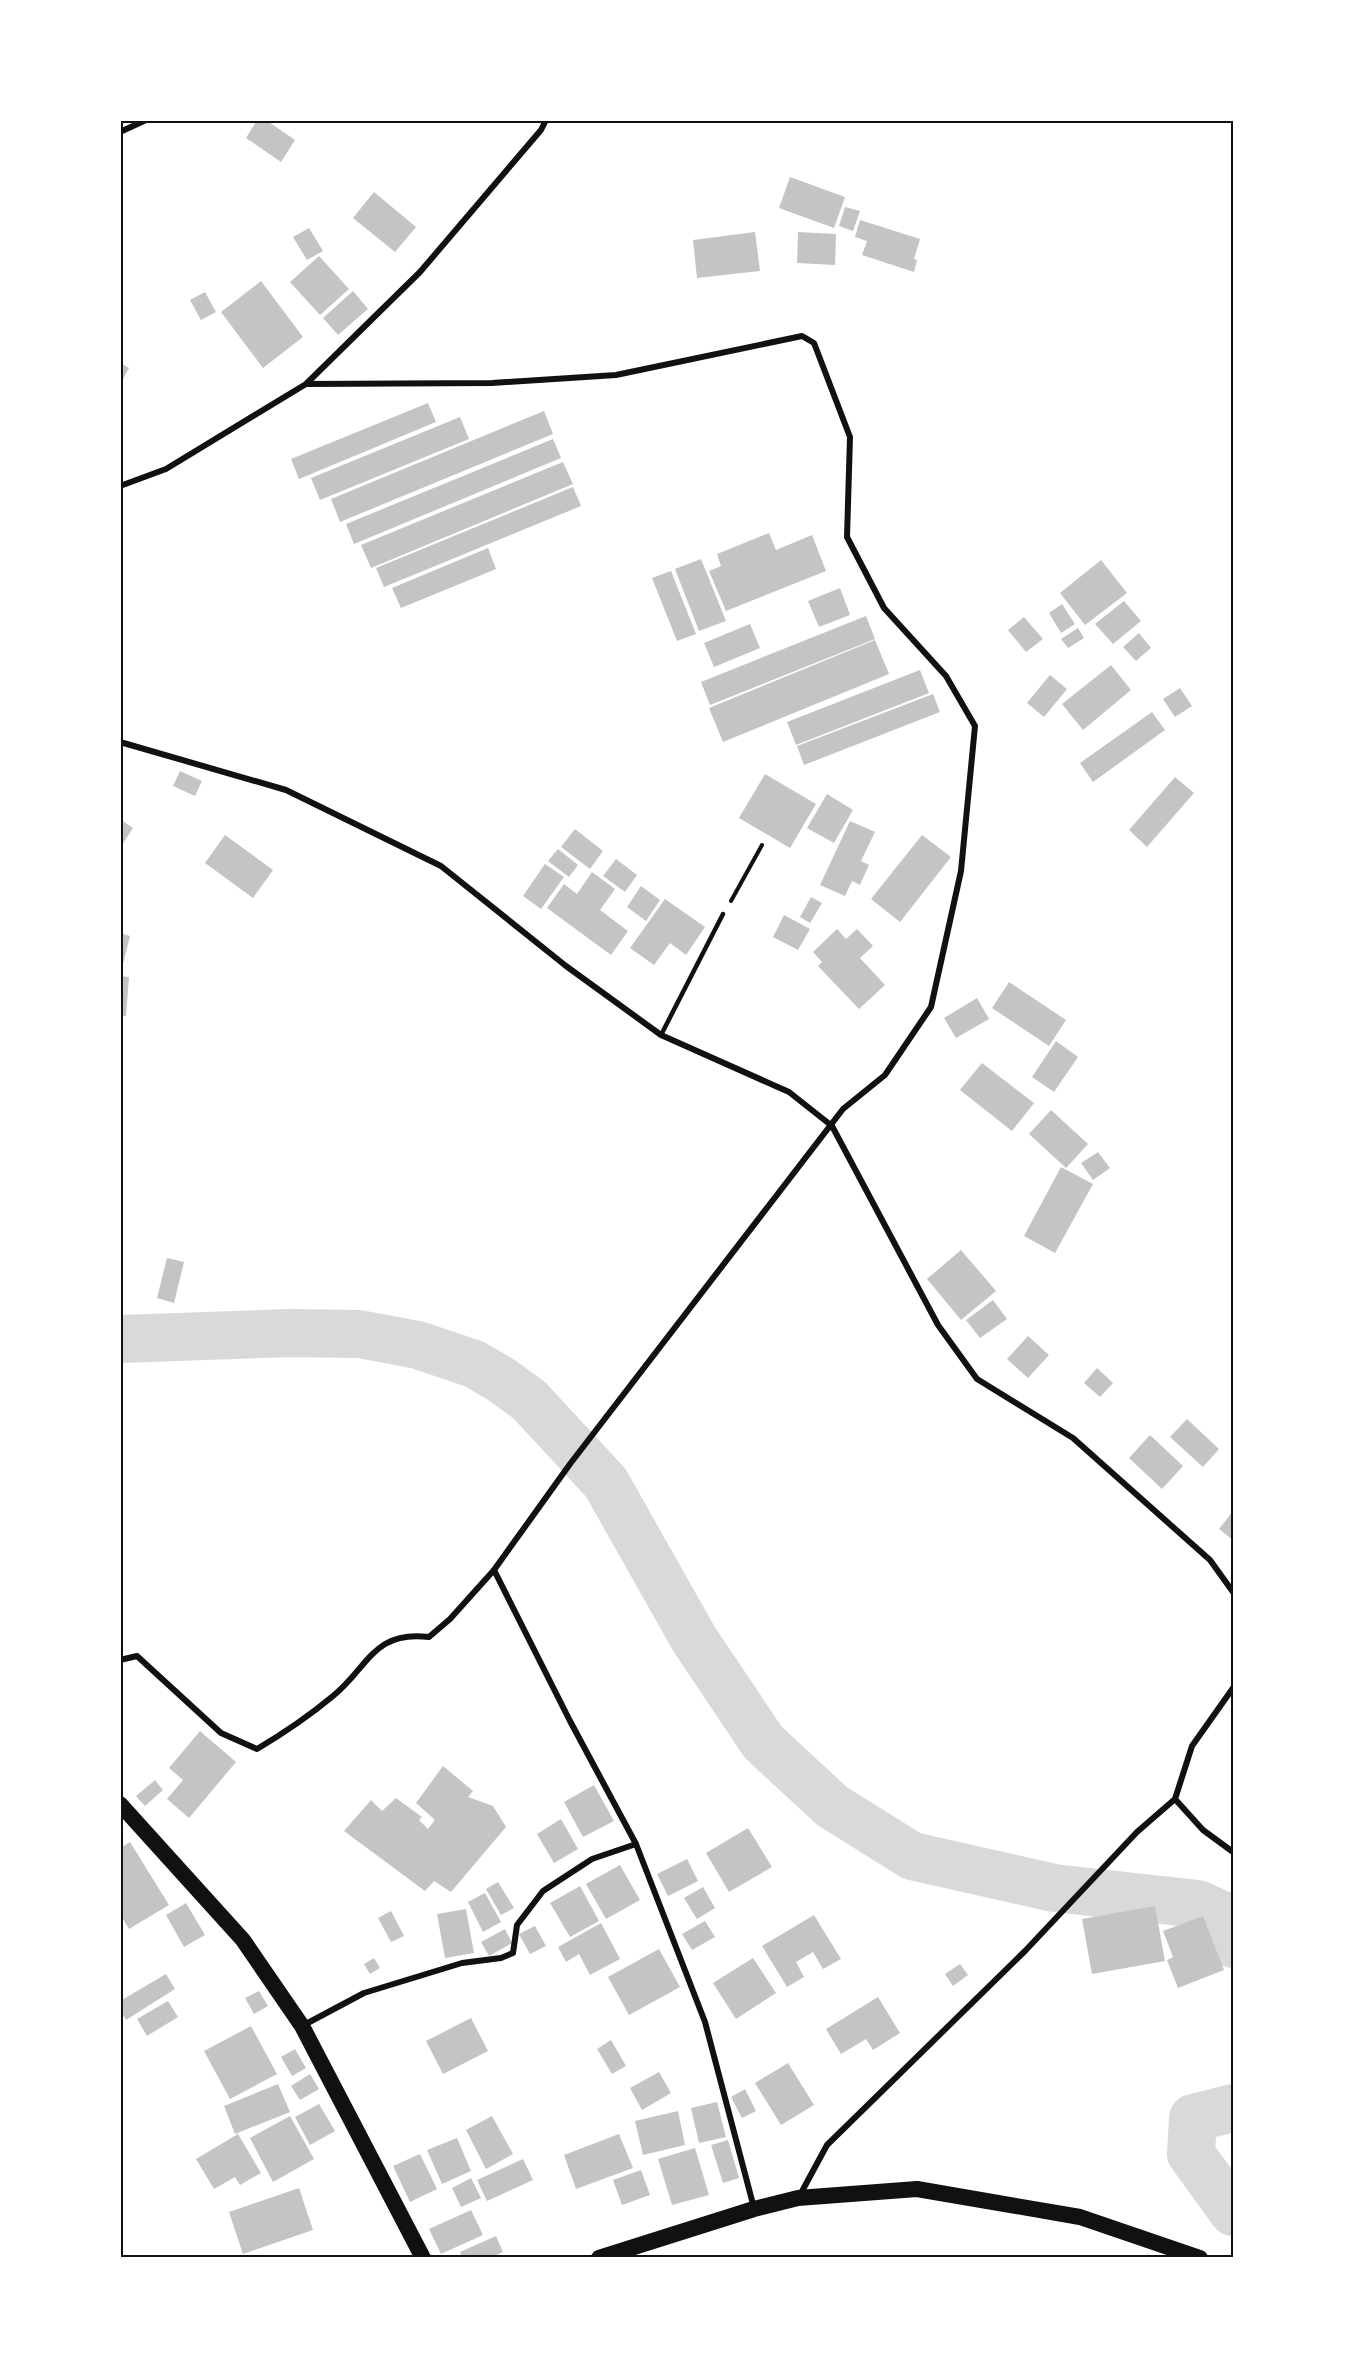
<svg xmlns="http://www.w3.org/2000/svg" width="1353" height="2378" viewBox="0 0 1353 2378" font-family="Spectral,serif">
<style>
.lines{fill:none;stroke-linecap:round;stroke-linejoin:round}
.river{stroke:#d9d9d9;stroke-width:48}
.building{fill:#c4c4c4}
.path{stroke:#111;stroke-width:4}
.service{stroke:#111;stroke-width:4.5}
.minor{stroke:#111;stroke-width:6}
.trunk{stroke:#111;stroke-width:16}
.neatline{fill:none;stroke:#111;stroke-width:2}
</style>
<rect width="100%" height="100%" fill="#fff"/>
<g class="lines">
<!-- river -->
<path class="river" d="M 120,1339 L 290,1333 L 359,1334 L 418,1345 L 474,1364 L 500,1379 L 529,1400 L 606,1483 L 694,1639 L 763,1742 L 832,1806 L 912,1856 L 1054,1888 L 1198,1904 L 1222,1915 L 1233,1944
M 1233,2108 L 1193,2118 L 1191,2154 L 1233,2212"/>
</g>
<!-- building -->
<path class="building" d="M 257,120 L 266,120 L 295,140 L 281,162 L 246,138 Z
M 790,177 L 845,197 L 834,228 L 779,208 Z
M 374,192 L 416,227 L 395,252 L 353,218 Z
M 845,207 L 860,211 L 853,231 L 839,226 Z
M 860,220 L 920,239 L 914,259 L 917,260 L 914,272 L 862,255 L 867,241 L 855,237 Z
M 309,228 L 323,251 L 307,260 L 293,237 Z
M 755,232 L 760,271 L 697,278 L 693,240 Z
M 798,232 L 836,234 L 835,265 L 797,263 Z
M 319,256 L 349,289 L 320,315 L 290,282 Z
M 261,281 L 303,337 L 263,368 L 221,312 Z
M 353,291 L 368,309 L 338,335 L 323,318 Z
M 205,292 L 216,312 L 201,320 L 190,300 Z
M 120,363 L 129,368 L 120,385 Z
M 428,403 L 436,422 L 299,479 L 291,459 Z
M 544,411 L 553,434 L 340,522 L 331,499 Z
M 460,417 L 469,439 L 320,500 L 311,478 Z
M 553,439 L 561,458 L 354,544 L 346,524 Z
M 563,462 L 573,484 L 371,568 L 361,545 Z
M 573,487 L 581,506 L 384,587 L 376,568 Z
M 769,533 L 776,550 L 812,535 L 826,571 L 726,611 L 709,571 L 721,566 L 717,554 Z
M 488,548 L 496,569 L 401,608 L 392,588 Z
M 701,559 L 726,621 L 699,631 L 675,569 Z
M 1101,560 L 1127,593 L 1085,625 L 1060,593 Z
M 671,571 L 696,634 L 677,641 L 652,578 Z
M 840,588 L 850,615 L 819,627 L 808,601 Z
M 1124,601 L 1141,621 L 1113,644 L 1095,624 Z
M 1062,604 L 1075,624 L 1061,633 L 1049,613 Z
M 866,616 L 875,639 L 710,705 L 701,682 Z
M 1024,617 L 1043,639 L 1026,652 L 1008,630 Z
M 750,624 L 760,648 L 714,667 L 704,643 Z
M 1078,628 L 1084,638 L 1068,648 L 1061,639 Z
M 1139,633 L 1151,648 L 1136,661 L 1123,647 Z
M 875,640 L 889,674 L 723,742 L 709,708 Z
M 1111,665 L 1131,690 L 1083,730 L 1062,704 Z
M 920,670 L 929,693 L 796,745 L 787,722 Z
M 1050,675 L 1067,689 L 1044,717 L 1027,703 Z
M 1180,688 L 1192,706 L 1175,717 L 1163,699 Z
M 933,694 L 940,712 L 804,765 L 797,746 Z
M 1152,712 L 1165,730 L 1093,782 L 1080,763 Z
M 180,771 L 202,781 L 195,796 L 173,786 Z
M 765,774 L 816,804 L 790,848 L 739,818 Z
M 1175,777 L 1194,793 L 1147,847 L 1129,830 Z
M 827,794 L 853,810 L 834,843 L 807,828 Z
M 120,819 L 133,828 L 120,848 Z
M 850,821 L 875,832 L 861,861 L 869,865 L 860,885 L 852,881 L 845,896 L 820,885 Z
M 575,829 L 603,851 L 590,869 L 561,847 Z
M 225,835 L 273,870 L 253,898 L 205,863 Z
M 922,835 L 951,857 L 900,922 L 871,899 Z
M 558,849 L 578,865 L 569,877 L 548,861 Z
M 616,859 L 637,875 L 625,892 L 603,876 Z
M 545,864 L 564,877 L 541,909 L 523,896 Z
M 592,872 L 615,889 L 600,910 L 628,931 L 611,955 L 547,908 L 564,884 L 577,894 Z
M 641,886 L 660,900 L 646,921 L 627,907 Z
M 811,897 L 822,903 L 810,923 L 800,917 Z
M 665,899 L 705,927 L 686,955 L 670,943 L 654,965 L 630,948 Z
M 784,915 L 810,929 L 798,950 L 773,937 Z
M 837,929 L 846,939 L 857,929 L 873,946 L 860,958 L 885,985 L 859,1009 L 818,966 L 822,962 L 813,952 Z
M 120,933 L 130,936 L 122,968 L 120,967 Z
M 120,976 L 129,977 L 126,1016 L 120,1016 Z
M 1009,982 L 1066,1020 L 1049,1046 L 992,1008 Z
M 977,998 L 989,1019 L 956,1038 L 944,1018 Z
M 1056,1041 L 1078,1057 L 1054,1092 L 1032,1077 Z
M 982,1063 L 1034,1103 L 1012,1131 L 960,1090 Z
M 1051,1110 L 1088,1144 L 1066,1168 L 1029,1134 Z
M 1098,1152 L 1110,1168 L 1093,1180 L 1081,1163 Z
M 1061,1167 L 1093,1184 L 1055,1253 L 1024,1236 Z
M 961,1250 L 996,1291 L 961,1320 L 927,1279 Z
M 167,1258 L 184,1262 L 174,1303 L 157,1298 Z
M 993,1300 L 1007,1319 L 980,1338 L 966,1320 Z
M 1028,1336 L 1049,1355 L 1028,1378 L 1007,1359 Z
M 1097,1368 L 1113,1383 L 1100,1397 L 1084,1383 Z
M 1187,1419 L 1219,1449 L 1203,1467 L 1170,1437 Z
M 1150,1435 L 1183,1466 L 1162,1489 L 1129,1458 Z
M 1233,1511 L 1233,1540 L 1219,1529 Z
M 200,1731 L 236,1762 L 189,1818 L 167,1799 L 183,1780 L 169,1768 Z
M 443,1766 L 473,1791 L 468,1797 L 493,1806 L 506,1827 L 451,1892 L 434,1881 L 425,1891 L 344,1831 L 371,1800 L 382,1811 L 396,1798 L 422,1817 L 419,1820 L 428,1829 L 435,1820 L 416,1803 Z
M 155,1780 L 163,1790 L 145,1806 L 136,1796 Z
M 594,1785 L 614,1821 L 583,1837 L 564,1802 Z
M 561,1819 L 578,1849 L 554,1863 L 537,1834 Z
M 748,1828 L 772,1867 L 729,1892 L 706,1853 Z
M 130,1842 L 169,1905 L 129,1929 L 120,1914 L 120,1848 Z
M 687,1859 L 698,1881 L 668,1896 L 657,1874 Z
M 620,1865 L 640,1900 L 606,1919 L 586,1884 Z
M 498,1882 L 514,1908 L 501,1915 L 486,1889 Z
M 580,1886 L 599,1921 L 570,1937 L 550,1903 Z
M 703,1887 L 715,1908 L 697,1919 L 684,1898 Z
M 485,1893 L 501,1922 L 483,1932 L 468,1902 Z
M 186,1903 L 205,1935 L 184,1947 L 166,1915 Z
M 1155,1906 L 1165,1961 L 1092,1974 L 1082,1919 Z
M 466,1909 L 474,1953 L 445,1958 L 437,1914 Z
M 391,1911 L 404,1936 L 391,1942 L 378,1918 Z
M 814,1915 L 841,1959 L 823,1969 L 813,1952 L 796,1962 L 804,1977 L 787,1987 L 762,1946 Z
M 1203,1916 L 1224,1970 L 1178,1988 L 1167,1960 L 1173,1957 L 1163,1931 Z
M 705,1921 L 715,1937 L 692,1950 L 682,1934 Z
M 601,1923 L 620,1959 L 590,1975 L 579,1954 L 566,1962 L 558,1947 Z
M 535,1926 L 546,1946 L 530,1954 L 519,1934 Z
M 505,1929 L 512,1943 L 489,1956 L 481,1942 Z
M 659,1949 L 680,1987 L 629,2015 L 608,1977 Z
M 374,1958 L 380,1968 L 370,1974 L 364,1964 Z
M 753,1958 L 776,1993 L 736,2019 L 713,1983 Z
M 960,1964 L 968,1975 L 953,1986 L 945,1974 Z
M 166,1974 L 175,1989 L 126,2020 L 120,2009 L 120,2001 Z
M 259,1991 L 268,2006 L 254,2014 L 245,1998 Z
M 878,1997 L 900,2033 L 873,2050 L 866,2039 L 841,2054 L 826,2029 Z
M 168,2001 L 178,2017 L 147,2036 L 137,2019 Z
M 471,2018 L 488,2051 L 443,2074 L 426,2041 Z
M 251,2026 L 277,2074 L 230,2099 L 204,2051 Z
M 611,2040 L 626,2066 L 612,2074 L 597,2049 Z
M 295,2049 L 306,2068 L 292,2076 L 281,2057 Z
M 788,2063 L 814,2105 L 781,2125 L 755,2083 Z
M 659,2072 L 671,2093 L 642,2110 L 630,2088 Z
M 310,2074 L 319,2089 L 300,2100 L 291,2086 Z
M 278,2084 L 290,2112 L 235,2134 L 224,2106 Z
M 745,2089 L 756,2111 L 742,2118 L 731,2097 Z
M 717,2102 L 726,2137 L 699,2143 L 691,2108 Z
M 319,2104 L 335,2131 L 310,2145 L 295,2117 Z
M 678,2111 L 685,2145 L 643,2155 L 635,2121 Z
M 290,2116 L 314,2159 L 273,2182 L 250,2138 Z
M 492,2116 L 513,2154 L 486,2169 L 466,2130 Z
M 238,2134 L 261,2173 L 240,2185 L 235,2177 L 214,2189 L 196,2159 Z
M 619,2134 L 633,2168 L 576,2189 L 564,2155 Z
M 457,2138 L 471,2171 L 442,2184 L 427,2150 Z
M 728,2140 L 739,2178 L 723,2183 L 711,2145 Z
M 695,2148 L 709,2195 L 672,2205 L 658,2159 Z
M 420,2154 L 437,2189 L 410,2202 L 393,2166 Z
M 523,2159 L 533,2180 L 487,2201 L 477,2180 Z
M 641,2170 L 650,2195 L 622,2205 L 613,2180 Z
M 471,2178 L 481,2198 L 461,2207 L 452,2188 Z
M 299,2188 L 313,2230 L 243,2254 L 229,2212 Z
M 471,2210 L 483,2235 L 441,2254 L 429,2229 Z
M 496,2236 L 503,2252 L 490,2258 L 463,2258 L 460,2252 Z"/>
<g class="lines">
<!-- path -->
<path class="path" d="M 731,901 L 762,845"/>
<!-- service -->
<path class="service" d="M 661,1035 L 723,914"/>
<!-- minor -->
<path class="minor" d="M 120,132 L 146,120
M 120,486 L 166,469 L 306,384 L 420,272 L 541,130 L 546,120
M 120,742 L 286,790 L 441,866 L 566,966 L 661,1035 L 789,1092 L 832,1126 L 938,1325 L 977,1379 L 1073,1438 L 1210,1560 L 1233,1592
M 494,1570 L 570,1721 L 636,1844 L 705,2022 L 754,2208
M 120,1660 L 137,1656 L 221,1733 L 257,1749 C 284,1733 309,1716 333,1696 C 368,1668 373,1630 429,1637 L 450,1619 L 494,1570 L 570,1464 L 843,1109 L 885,1075 L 931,1007 L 961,871 L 975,726 L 946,676 L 884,608 L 847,537 L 850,437 L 814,343 L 802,336 L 616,375 L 492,383 L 306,384
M 1175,1799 L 1203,1830 L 1233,1852
M 302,2026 L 364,1993 L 462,1963 L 501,1958 L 513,1953 L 517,1925 L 543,1891 L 592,1859 L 636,1844
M 800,2195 L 827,2145 L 1025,1951 L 1137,1832 L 1175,1799 L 1192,1746 L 1233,1688"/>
<!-- trunk -->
<path class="trunk" d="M 120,1804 L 243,1940 L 302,2026 L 423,2258
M 599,2258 L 754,2209 L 798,2198 L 917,2189 L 1080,2217 L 1200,2258"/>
</g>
<!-- border -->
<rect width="1353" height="2378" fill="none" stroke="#ffffff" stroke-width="243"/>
<rect x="122" y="122" width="1110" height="2134" class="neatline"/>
</svg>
